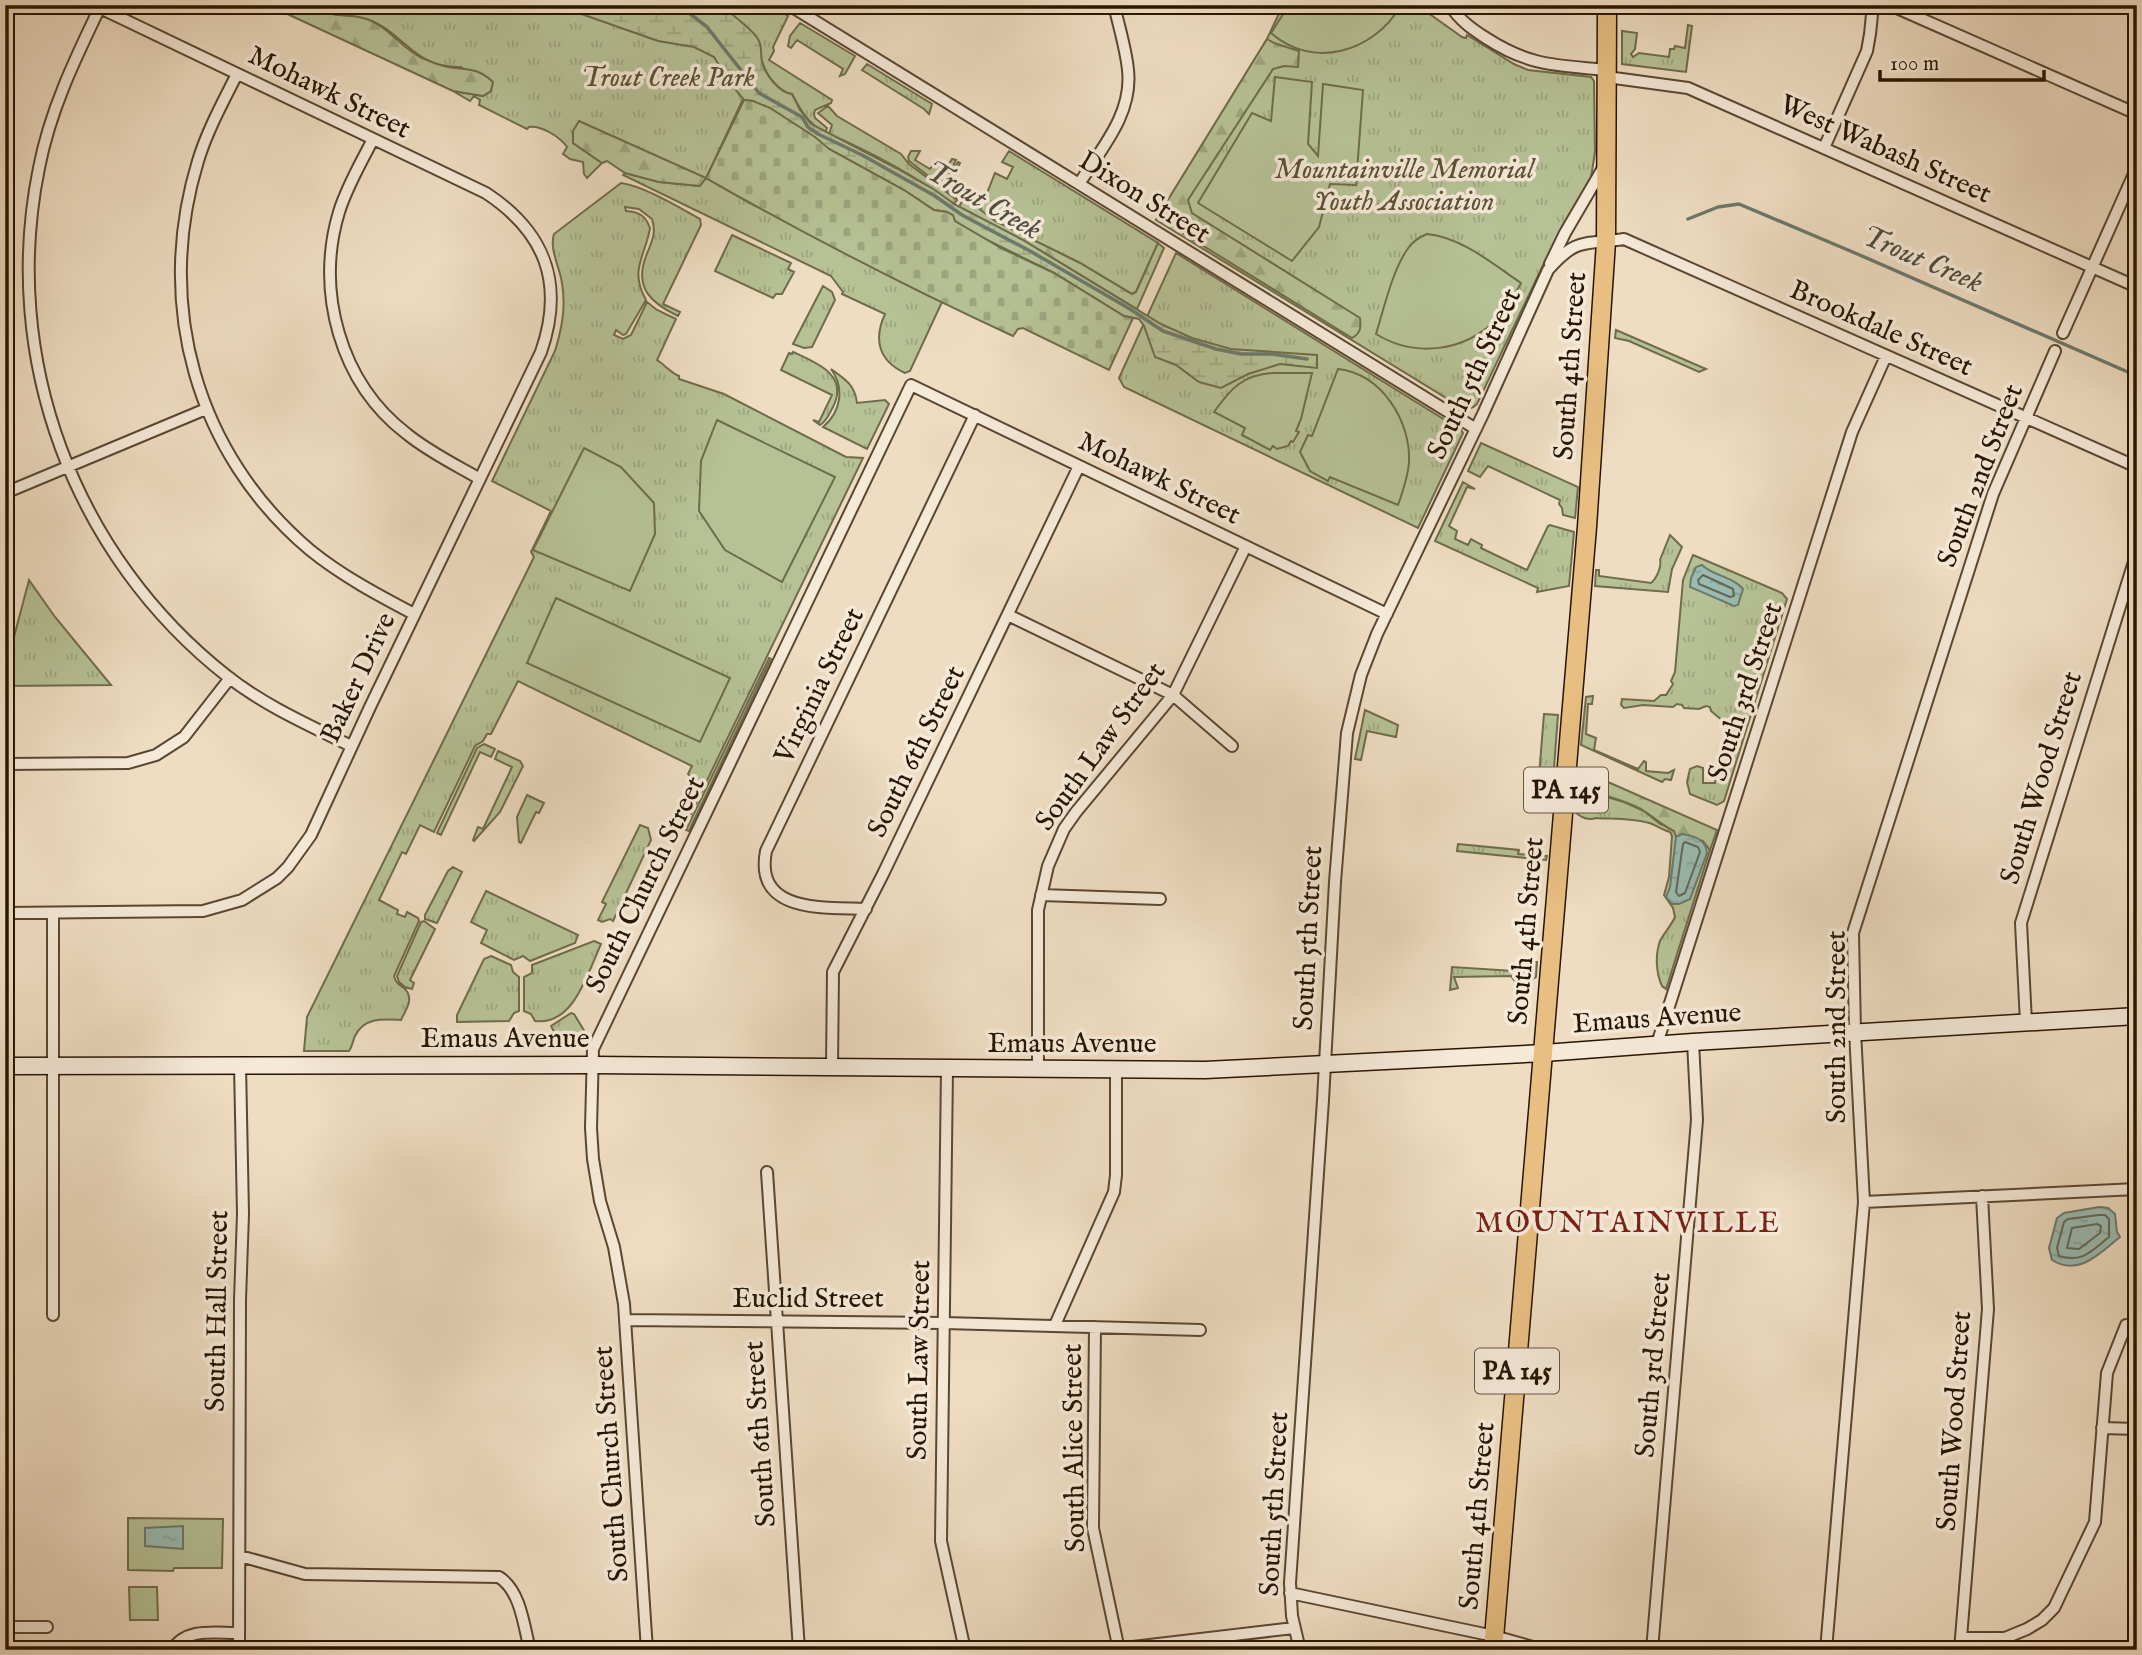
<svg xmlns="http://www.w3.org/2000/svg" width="2142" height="1655" viewBox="0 0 2142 1655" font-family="'IM FELL English',serif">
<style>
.grass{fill:url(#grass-tufts);stroke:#6f6c4b;stroke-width:2}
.forest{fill:url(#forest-firs);stroke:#6f6c4b;stroke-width:2}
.wetland{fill:url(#wetland-marsh);stroke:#6f6c4b;stroke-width:2}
.cemetery{fill:url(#cemetery-stones);stroke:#6f6c4b;stroke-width:2}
.pitch{fill:#b6c296;stroke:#6f6c4b;stroke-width:2}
.water{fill:url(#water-ripples);stroke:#6c796b;stroke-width:2}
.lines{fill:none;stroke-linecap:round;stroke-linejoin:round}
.shore{stroke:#61685a;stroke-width:2}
.stream{stroke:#6c796b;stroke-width:3.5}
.minor-casing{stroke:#5a4731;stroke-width:14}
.secondary-casing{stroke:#281500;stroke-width:19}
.primary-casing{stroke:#281500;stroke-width:21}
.minor{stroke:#f5e9d8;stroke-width:10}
.secondary{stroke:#f5e9d8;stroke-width:16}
.primary{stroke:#e8be82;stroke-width:18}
.labels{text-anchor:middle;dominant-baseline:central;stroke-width:7;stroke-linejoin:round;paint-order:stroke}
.shield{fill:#f5e9d8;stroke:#665541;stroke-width:2}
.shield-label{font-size:26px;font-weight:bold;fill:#281500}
.park-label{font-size:28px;font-style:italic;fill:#5a5234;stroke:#f5e9d8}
.street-label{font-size:28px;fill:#281500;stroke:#f5e9d8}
.water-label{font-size:30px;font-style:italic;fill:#504f3f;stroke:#f5e9d8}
.neighbourhood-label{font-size:30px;letter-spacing:2px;fill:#7a1f14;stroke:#f5e9d8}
</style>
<defs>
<pattern id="grass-tufts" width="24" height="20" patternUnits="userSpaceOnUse" patternTransform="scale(1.75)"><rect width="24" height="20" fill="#b6c296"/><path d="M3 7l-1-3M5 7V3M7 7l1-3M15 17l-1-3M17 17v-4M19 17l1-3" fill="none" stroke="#9ca680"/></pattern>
<pattern id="forest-firs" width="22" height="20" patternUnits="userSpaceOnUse" patternTransform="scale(1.75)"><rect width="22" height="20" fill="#b6c296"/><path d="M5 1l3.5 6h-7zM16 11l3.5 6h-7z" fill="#9ca680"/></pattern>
<pattern id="wetland-marsh" width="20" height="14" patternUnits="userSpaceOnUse" patternTransform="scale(1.75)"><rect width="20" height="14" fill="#b6c296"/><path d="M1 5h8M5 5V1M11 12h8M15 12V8" fill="none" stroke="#9ca680"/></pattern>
<pattern id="cemetery-stones" width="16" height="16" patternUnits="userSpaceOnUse" patternTransform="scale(1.75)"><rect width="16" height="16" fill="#b6c296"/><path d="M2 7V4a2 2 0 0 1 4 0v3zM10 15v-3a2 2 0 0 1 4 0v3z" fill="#9ca680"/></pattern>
<pattern id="water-ripples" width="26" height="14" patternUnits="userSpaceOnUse" patternTransform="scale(1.75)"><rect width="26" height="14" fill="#9abcb3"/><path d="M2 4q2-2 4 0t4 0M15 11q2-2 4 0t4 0" fill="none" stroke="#85a198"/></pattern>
</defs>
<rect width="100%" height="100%" fill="#efddc3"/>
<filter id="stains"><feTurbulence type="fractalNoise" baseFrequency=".00286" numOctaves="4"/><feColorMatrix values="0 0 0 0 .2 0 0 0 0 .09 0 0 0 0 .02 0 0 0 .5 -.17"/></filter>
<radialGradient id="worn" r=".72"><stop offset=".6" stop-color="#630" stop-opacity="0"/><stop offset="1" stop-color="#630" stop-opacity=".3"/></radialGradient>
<!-- grass -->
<path class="grass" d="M 316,5 L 772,5 L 788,16 L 773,47 L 774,51 L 769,60 L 832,100 L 831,103 L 815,110 L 814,114 L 815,118 L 827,128 L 825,133 C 808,123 801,111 792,94 C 779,92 767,76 763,64 L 743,99 L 706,178 L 748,202 L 917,290 L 942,302 L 910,371 L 905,373 C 879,361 873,340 885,314 L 842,294 L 843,292 L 831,276 L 623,175 L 625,173 L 659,182 L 699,186 L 706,178 L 573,143 L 602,163 L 587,178 L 584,174 L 583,162 L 570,159 L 563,154 L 567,147 C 560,137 541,125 529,127 L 527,129 L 479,105 L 480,100 L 474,96 L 470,101 L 453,91 L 483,96 L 491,91 L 461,67 C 411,69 402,27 362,18 C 343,14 333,19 316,5 Z
M 1283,5 L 1417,5 L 1462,37 L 1466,38 L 1467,35 L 1514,64 L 1528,70 L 1591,77 L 1594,81 L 1595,152 L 1591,178 L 1545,261 L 1477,404 C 1472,409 1468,410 1461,407 L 1156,220 L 1267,39 Z
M 800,23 L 855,56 L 845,74 L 840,76 L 843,69 L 797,40 L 791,48 L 788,46 L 790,36 Z
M 1688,25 L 1692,26 L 1686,72 L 1622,64 L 1622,31 L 1637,33 L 1635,49 L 1631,54 L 1633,57 L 1639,53 L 1669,57 L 1670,49 L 1674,49 L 1675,46 L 1685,48 Z
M 867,64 L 932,104 L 929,114 L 924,109 L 862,70 Z
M 828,106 L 837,116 L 901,154 L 909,164 L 957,200 L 954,204 C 915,176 873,153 829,134 L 832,125 L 818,113 Z
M 911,151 L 920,151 L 915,160 L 930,169 L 936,160 L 947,167 L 952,159 L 956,160 L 944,184 L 958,162 L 960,163 L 949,185 L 960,195 L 958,199 L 909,161 L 908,157 Z
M 1009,151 L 1158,243 L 1136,292 L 1132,294 L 1080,263 L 995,221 L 980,211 L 995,173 L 1007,179 L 1013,167 L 1002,162 Z
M 621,183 C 644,186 680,208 700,219 L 701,225 L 663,304 L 680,312 L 678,316 C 651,303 634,288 646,256 C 651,243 657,234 652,219 L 639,209 L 625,207 L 626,211 C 639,212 645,215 650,228 C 645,257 629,270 646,300 L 626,334 L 623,335 L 616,330 L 614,335 L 623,339 L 631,335 L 647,302 L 657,310 L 676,319 L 657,360 C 665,365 670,372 679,376 L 679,379 L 724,394 L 846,457 L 863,458 L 685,826 L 679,812 L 694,779 L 688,774 L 692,766 L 518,681 L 491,734 L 487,734 L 483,741 L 475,746 L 434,832 L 420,825 L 406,854 L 402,852 L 379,900 L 398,910 L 397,914 L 405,917 L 407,912 L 418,918 L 419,921 L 394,976 C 397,986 400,984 406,990 C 414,1000 405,1011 401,1020 C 383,1019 364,1017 355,1036 C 352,1042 353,1046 349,1051 L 304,1051 L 307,1017 L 534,557 L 531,552 L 551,511 L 492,481 L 555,351 C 562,328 566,307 562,283 C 560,268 549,249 554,234 Z
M 732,235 L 791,263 L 788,269 L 794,272 L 782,294 L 776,294 L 773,298 L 715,271 Z
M 1176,253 L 1461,430 L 1463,433 L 1418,528 L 1124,387 L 1119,378 Z
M 823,286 L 832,292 L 835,300 L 812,347 L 804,348 L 793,344 Z
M 1616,330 L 1706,369 L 1699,372 L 1629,341 L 1615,338 Z
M 793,352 C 817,363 849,375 833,407 C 829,414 827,421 820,425 L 813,420 L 819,422 L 832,395 L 781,370 L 789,353 L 792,354 Z
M 831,369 C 845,379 855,385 857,403 L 885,400 L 889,404 L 867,449 L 823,427 C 841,412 845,388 831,369 Z
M 1481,443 L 1578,487 L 1575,518 L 1563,515 L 1562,508 L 1559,504 L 1560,500 L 1488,466 L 1480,477 L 1468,471 Z
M 1463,482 L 1475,489 L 1467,487 L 1449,526 L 1457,531 L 1455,539 L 1468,545 L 1471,539 L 1482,545 L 1481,548 L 1483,549 L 1527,570 L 1548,526 L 1550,525 L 1574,532 L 1569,586 L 1537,592 L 1538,588 L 1435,541 Z
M 1670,535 L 1682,547 L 1672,569 L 1668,592 L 1595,586 L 1596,570 L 1599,570 L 1599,576 L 1651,583 C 1656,579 1662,567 1660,560 Z
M 1693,555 L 1782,593 L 1787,599 L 1724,801 L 1717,805 L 1690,794 L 1687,782 L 1690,769 L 1697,766 L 1703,768 L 1703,783 L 1715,783 L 1716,767 L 1724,752 L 1726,732 L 1723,721 L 1711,711 L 1710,707 L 1706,706 L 1699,709 L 1684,708 L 1682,705 L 1677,704 L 1673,707 L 1643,705 L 1624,708 L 1621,705 L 1622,699 L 1654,701 L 1661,695 L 1666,695 L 1673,684 L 1671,681 L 1675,672 L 1683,580 Z
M 29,580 L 55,617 L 111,685 L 5,686 L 5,671 Z
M 769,658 L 771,659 L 689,831 L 686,830 Z
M 1593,696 L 1592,704 L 1588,704 L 1586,734 L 1596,738 L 1594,750 L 1638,769 L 1644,761 L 1646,762 L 1646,771 L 1668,773 L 1674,770 L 1671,780 L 1665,779 L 1662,782 L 1581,745 L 1586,697 Z
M 1365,710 L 1398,725 L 1396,737 L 1367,731 L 1361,760 L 1355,759 Z
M 1544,714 L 1558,715 L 1553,781 L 1539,776 Z
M 484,744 L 495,749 L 491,757 L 480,752 L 441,835 L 437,833 L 477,748 Z
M 498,751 L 520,761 L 523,766 L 500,812 L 474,841 L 473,840 L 478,827 L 483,829 L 512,767 L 495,759 Z
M 1576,788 L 1624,802 L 1644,811 L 1660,824 L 1703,841 L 1710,850 L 1666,989 L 1662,986 C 1656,973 1655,955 1660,941 C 1664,933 1671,926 1675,917 L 1673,908 L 1664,895 L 1669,877 L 1672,836 L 1670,832 C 1662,830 1656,825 1649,823 C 1632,818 1613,819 1596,818 C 1587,821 1580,817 1574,811 Z
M 527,795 L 544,803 L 539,813 L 536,812 L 521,843 L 519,842 L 517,817 Z
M 640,825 L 648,828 L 651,840 L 613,921 L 610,919 L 602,922 L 598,920 L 606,904 L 602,902 Z
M 1458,844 L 1519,850 L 1518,854 L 1547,856 L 1546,860 L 1457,851 Z
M 453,867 L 462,872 L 437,923 L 425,919 L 425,915 L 448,871 Z
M 486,891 L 578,935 L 575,943 L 530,961 L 523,956 L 514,960 L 481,943 L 487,930 L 471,922 Z
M 424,921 L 435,929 L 410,980 L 414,983 L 412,989 L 405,987 L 399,982 L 397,976 L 421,922 Z
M 594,941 L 601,944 C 588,972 574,1026 535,1021 L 531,1014 L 524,1011 L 524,977 L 532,973 L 532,965 Z
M 491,956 L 511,965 L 513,972 L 519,977 L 519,1011 L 514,1013 L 509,1021 L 457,1022 L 457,1015 L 484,959 Z
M 1534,962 L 1537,962 L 1536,977 L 1526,983 L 1526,978 L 1518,978 L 1517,984 L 1511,976 L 1454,977 L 1458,988 L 1450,990 L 1452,967 L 1531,972 L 1531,964 Z
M 571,1013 L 574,1014 L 585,1032 L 578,1047 L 563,1048 L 551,1026 Z"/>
<!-- forest -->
<path class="forest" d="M 268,5 L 316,5 C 333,20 344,13 363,18 C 389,25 400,48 422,58 C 429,61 440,66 448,67 C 467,70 477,67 493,82 L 491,91 L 483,96 L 453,91 Z
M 1267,39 L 1274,43 L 1299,51 L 1298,67 L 1284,66 L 1273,69 L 1188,200 L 1192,213 L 1360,318 C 1361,327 1361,333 1352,338 L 1184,234 L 1185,232 L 1158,216 Z
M 579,121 L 706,178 L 700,186 L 659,182 L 625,173 L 607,161 L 602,163 L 573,143 L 573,131 Z
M 964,197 L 995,221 L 1080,263 L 1132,294 L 1136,292 L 1158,243 L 1164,248 L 1137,309 L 1023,240 L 959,207 Z
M 1583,771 L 1717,830 L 1710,850 L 1703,841 L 1682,834 L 1676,837 L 1674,831 C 1661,825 1653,816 1641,809 C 1621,799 1598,793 1576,788 L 1577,775 Z"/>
<!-- wetland -->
<path class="wetland" d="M 556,5 L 721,5 C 732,15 746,24 756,36 C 763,45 760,52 762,62 C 765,74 779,93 792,94 L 800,110 L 811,124 L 896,168 L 935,190 L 954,204 L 1023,240 L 1161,324 L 1192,338 L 1231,349 L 1317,355 L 1317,368 L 1280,364 L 1248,374 L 1221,388 L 1199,382 L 1176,365 L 1155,357 L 1144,326 L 1139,319 L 1124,316 L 1054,273 L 973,233 L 955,221 L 947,212 L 934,210 L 904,190 L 829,149 L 753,101 L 744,100 L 730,83 L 714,57 L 694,47 L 658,41 Z"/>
<!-- cemetery -->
<path class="cemetery" d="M 744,100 L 753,101 L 770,108 L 815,137 L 829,149 L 904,190 L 934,210 L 947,212 L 953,215 L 955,221 L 1003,249 L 1054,273 L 1124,316 L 1133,318 L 1109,370 L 1023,328 L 1018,329 L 1013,336 C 909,288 806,235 706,178 Z"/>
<!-- pitch -->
<path class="pitch" d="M 1289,5 L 1397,5 L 1400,7 C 1373,52 1313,70 1271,33 Z
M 1275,77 L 1312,82 L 1308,144 L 1318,156 L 1323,84 L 1363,90 L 1356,185 L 1330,184 L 1319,227 L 1292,261 L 1198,203 L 1252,113 L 1271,121 Z
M 1427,234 C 1461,237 1493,264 1521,283 C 1514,295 1508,309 1497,319 C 1464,352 1415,358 1376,334 C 1384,308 1393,268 1409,247 C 1414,240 1420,237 1427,234 Z
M 1338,369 C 1381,373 1411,421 1409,462 C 1408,477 1403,491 1398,505 L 1330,477 L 1328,481 L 1310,471 L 1300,452 L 1308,435 L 1312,436 Z
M 1273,373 L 1312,373 L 1301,419 L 1296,431 L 1299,432 L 1293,442 L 1291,441 L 1288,446 L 1277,449 L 1273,446 L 1270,450 L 1242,435 L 1245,428 L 1214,412 C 1231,388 1243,375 1273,373 Z
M 717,420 L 835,477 L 782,582 L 725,550 L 699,511 L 701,461 Z
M 584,448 L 621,467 L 654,503 L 655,534 L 630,591 L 533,550 Z
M 556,598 L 730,678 L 700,742 L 527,663 Z
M 128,1518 L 223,1519 L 222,1568 L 174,1568 L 173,1571 L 128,1570 Z
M 129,1587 L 157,1587 L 158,1620 L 130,1620 Z"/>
<!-- water -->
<path class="water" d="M 1702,565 C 1713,576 1732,576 1743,589 L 1738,605 L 1734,606 L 1690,587 L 1691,578 L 1696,567 Z
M 1682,834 C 1694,836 1706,839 1707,853 L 1690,899 L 1679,904 L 1672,904 L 1666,897 L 1670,887 L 1676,837 Z
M 2099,1207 L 2108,1208 L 2115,1214 L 2117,1232 L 2120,1237 C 2100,1253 2079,1277 2052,1260 L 2049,1248 L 2057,1218 L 2064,1213 Z
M 183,1526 L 183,1549 L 145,1546 L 145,1528 Z"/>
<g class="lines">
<!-- shore -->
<path class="shore" d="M 1703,575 L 1733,589 L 1734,596 L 1730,597 L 1699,584 L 1698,580 Z
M 1685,842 L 1698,847 L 1700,852 L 1685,893 L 1679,896 L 1676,892 L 1683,844 Z
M 2099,1215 L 2105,1215 L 2109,1219 L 2109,1237 C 2091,1251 2083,1263 2059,1256 L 2057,1248 L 2064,1222 L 2068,1219 Z
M 2097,1224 L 2101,1226 L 2100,1233 L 2079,1249 L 2067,1248 L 2072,1228 Z"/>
<!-- stream -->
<path class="stream" d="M 679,5 L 707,27 L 759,93 L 802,117 L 808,127 L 818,134 L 862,155 L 935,196 L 962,215 L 1030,251 L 1130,309 L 1163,331 L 1216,349 L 1241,354 L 1272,354 L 1307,359
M 1688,219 L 1718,207 L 1739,204 L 1855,253 L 2137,376"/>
<!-- minor casing -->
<g class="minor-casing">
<path id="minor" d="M 101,5 C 76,57 50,110 39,168 C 0,358 74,556 227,676 C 265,706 309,725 351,746
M 789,5 L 1476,429
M 1450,5 C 1459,20 1472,29 1486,38 C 1531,67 1557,65 1607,70
M 1890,5 L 2137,114
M 237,74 C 223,102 207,131 198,161 C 154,304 196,454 310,550 C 342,576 378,595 414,614
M 1607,77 L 1688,88 L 2137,287
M 373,139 C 361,163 347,186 339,212 C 315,291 340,383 407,434 C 429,452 456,465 480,479
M 1824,148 L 1867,51 L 1870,34 L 1873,5
M 1079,184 C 1101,149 1133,114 1128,70 C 1126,49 1119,27 1114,5
M 1550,264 L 1565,233 L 1603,168
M 2063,333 L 2137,167
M 5,493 L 206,409
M 1008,615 L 1173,695 L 1232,746
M 5,764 L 128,763 L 156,755 L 184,737 L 230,678
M 1041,895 L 1160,899
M 866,909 C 825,907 754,914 766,851 L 975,415
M 5,913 L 203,911 L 242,900 L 277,878 L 288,867 L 311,835 L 370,707 L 541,352 C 565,283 545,232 486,193 L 100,8
M 53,913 L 53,1315
M 2026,1022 L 2021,923 L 2137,552
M 1657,1044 L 1852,432 L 1886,356
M 832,1067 L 833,972 L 883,874 L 1079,466
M 947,1069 L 941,1541 L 965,1650
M 1038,1070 L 1038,910 L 1048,866 L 1064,829 L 1076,812 L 1173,695 L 1246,546
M 767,1172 L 799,1650
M 1864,1202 L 2137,1189
M 625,1320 L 944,1323 L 1200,1330
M 1055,1325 L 1114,1192 L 1116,1175 L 1116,1070
M 1095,1327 L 1093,1528 L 1119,1650
M 2102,1428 L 2137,1429
M 240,1556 L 305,1574 L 499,1577 C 521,1591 524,1627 530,1650
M 1290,1593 L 1494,1636 L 1544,1650
M 5,1627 L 47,1627
M 1961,1638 L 2005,1638 L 2027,1629 L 2042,1620 L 2054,1608 L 2095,1522 L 2107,1373 L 2126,1325
M 172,1650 C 186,1627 215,1633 239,1633
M 239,1650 L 240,1300 L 243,1214 L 240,1065
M 647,1650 L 624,1304 L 614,1247 L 600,1201 L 593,1159 L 591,1128 L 593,1049 L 911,385 L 1387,614
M 1107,1650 L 1294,1628
M 1300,1650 L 1292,1616 L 1290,1583 L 1323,1100 L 1335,882 L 1347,733 L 1361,675 L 1377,634 L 1483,414 L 1548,270 C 1577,237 1583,245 1624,239 L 2137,467
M 1652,1650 L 1697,1120 L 1693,1042
M 1826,1650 L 1864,1202 L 1855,1032 L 1853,933 L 1993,494 L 2055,351
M 1960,1650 L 1988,1309 L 1982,1196"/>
</g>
<!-- secondary casing -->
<g class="secondary-casing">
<path id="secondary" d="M 5,1066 L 593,1065 L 1205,1070 L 1544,1053 L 1693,1042 L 2137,1016"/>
</g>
<!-- primary casing -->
<g class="primary-casing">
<path id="primary" d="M 1493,1650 L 1587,527 L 1606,242 L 1607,5"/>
</g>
<!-- minor -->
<use href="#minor" class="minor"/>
<!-- secondary -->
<use href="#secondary" class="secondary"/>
<!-- primary -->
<use href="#primary" class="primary"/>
</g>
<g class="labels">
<!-- shield labels -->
<g class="shield">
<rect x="1524" y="767.5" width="84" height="45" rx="5"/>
<rect x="1475" y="1348.5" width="84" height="45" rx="5"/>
</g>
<g class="shield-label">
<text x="1566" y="790">PA 145</text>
<text x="1517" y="1371">PA 145</text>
</g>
<!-- park labels -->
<g class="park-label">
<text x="668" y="78">Trout Creek Park</text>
<text x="1404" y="170">Mountainville Memorial<tspan x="1404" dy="32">Youth Association</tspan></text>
</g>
<!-- street labels -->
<g class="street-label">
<text transform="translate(329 93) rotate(26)">Mohawk Street</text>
<text transform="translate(1885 150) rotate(24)">West Wabash Street</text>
<text transform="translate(1144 198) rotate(32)">Dixon Street</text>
<text transform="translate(1881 329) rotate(24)">Brookdale Street</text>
<text transform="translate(1571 366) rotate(-86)">South 4th Street</text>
<text transform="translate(1475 374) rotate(-65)">South 5th Street</text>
<text transform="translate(1981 476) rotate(-69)">South 2nd Street</text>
<text transform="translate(1159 479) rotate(26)">Mohawk Street</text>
<text transform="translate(359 678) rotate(-65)">Baker Drive</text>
<text transform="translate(820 686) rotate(-64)">Virginia Street</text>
<text transform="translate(1746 692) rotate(-72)">South 3rd Street</text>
<text transform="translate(1101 747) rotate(-54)">South Law Street</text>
<text transform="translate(917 752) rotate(-64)">South 6th Street</text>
<text transform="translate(2042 778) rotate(-73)">South Wood Street</text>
<text transform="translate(646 885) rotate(-64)">South Church Street</text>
<text transform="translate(1527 931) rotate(-85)">South 4th Street</text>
<text transform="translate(1309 938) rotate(-87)">South 5th Street</text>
<text transform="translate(1657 1019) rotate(-4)">Emaus Avenue</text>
<text transform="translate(1837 1027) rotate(-90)">South 2nd Street</text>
<text x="505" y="1039">Emaus Avenue</text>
<text x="1072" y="1044">Emaus Avenue</text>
<text x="808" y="1299">Euclid Street</text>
<text transform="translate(218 1311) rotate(-89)">South Hall Street</text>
<text transform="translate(920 1360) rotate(-89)">South Law Street</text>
<text transform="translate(1654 1365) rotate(-85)">South 3rd Street</text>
<text transform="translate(1955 1421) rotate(-86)">South Wood Street</text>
<text transform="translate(761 1434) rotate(-94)">South 6th Street</text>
<text transform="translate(1075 1448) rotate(-91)">South Alice Street</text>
<text transform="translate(612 1464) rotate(-94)">South Church Street</text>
<text transform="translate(1275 1504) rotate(-87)">South 5th Street</text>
<text transform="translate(1478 1516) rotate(-85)">South 4th Street</text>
</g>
<!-- water labels -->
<g class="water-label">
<text transform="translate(983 201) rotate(30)">Trout Creek</text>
<text transform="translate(1922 260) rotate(23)">Trout Creek</text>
</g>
<!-- neighbourhood labels -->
<g class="neighbourhood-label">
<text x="1628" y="1224">MOUNTAINVILLE</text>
</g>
</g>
<!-- margin -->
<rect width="2142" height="1655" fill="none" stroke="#efddc3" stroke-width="28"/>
<rect x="7" y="7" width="2128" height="1641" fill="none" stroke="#281500" stroke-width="3.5"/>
<rect x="14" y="14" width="2114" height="1627" fill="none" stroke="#281500" stroke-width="2"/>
<!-- scale -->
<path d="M1880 70v10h164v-10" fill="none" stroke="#281500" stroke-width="3.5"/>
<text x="1890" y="70" font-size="21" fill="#281500" stroke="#f5e9d8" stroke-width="5" paint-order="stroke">100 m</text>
<rect width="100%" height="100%" filter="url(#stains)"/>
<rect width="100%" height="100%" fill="url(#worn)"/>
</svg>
